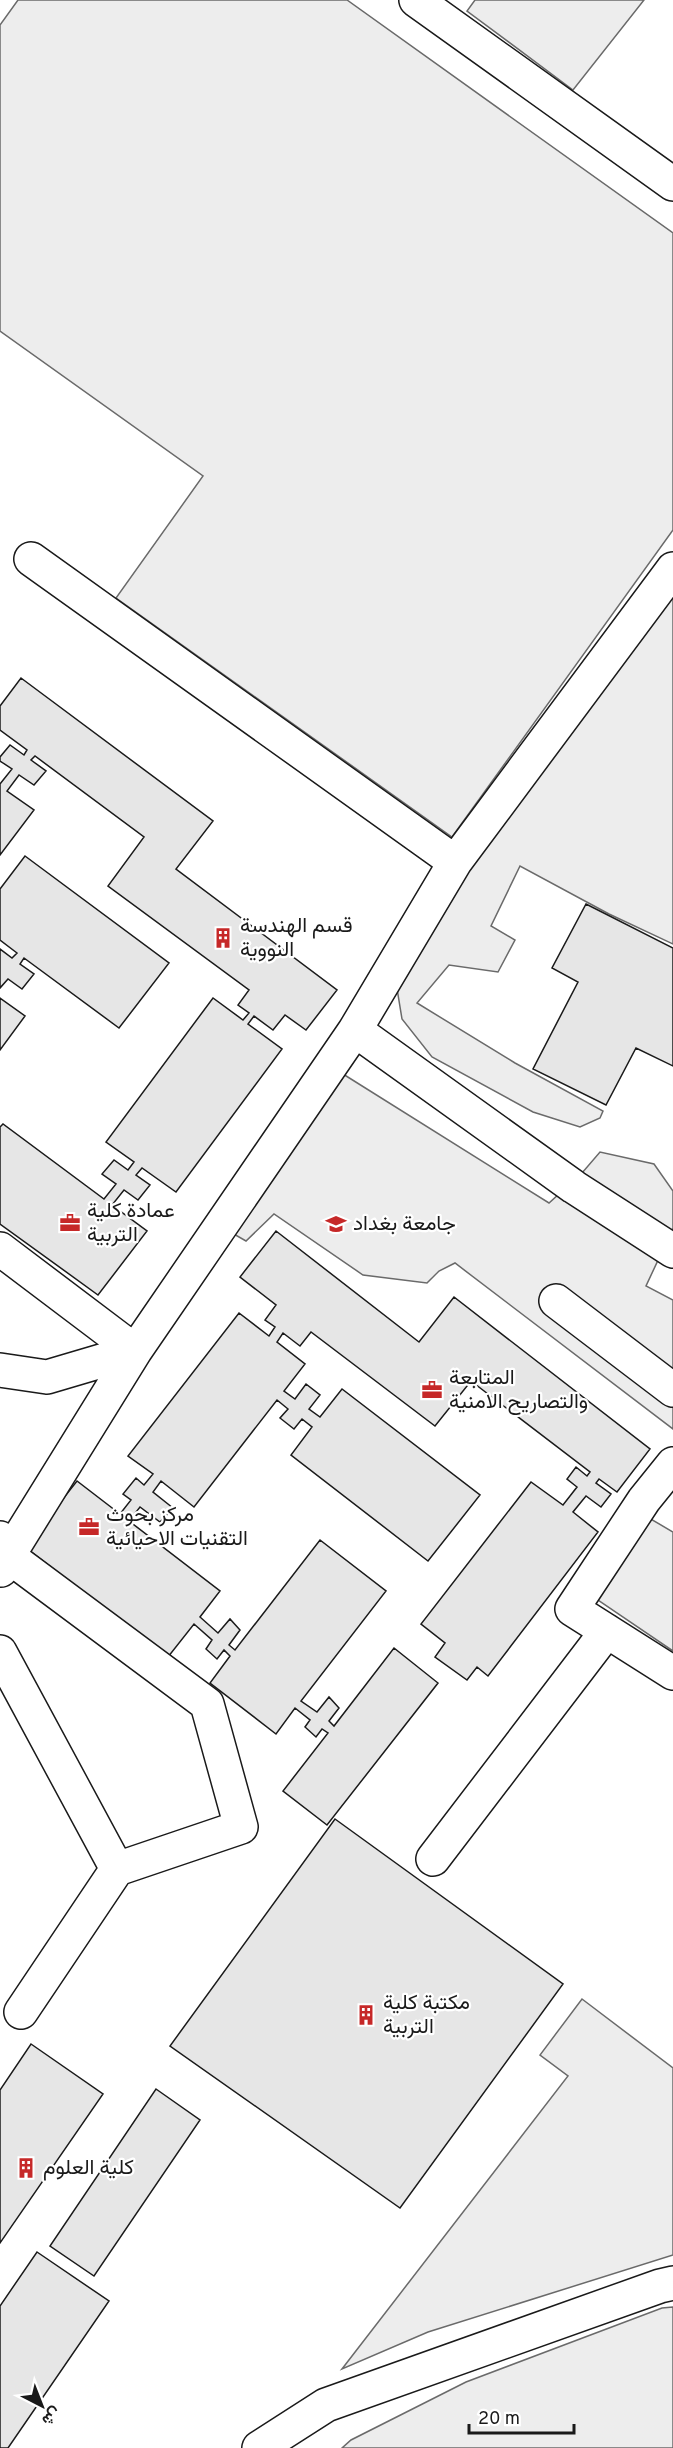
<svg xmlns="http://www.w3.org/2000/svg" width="673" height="2448" viewBox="0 0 673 2448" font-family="Overpass,Vazirmatn,sans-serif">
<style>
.built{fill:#ededed;stroke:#6a6a6a;stroke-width:1.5}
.building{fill:#e6e6e6;stroke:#1a1a1a;stroke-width:1.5}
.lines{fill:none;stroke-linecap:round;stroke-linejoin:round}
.minor-casing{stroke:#1a1a1a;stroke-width:36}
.minor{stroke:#fff;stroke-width:33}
.labels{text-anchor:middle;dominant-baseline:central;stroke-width:4.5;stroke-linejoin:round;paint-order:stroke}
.poi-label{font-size:21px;fill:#1a1a1a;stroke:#fff;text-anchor:start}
</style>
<rect width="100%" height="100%" fill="#fff"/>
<!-- built -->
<path class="built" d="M 18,0 L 347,0 L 673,233 L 673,530 L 452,837 L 116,598 L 203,476 L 0,331 L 0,25 Z
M 475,0 L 644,0 L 573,90 L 467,11 Z
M 673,596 L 673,944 L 609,914 L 520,866 L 491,926 L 515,940 L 498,972 L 449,965 L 417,1003 L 515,1063 L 603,1111 L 600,1118 L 580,1127 L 533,1112 L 432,1057 L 402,1019 L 393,964 Z
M 335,1069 L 549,1203 L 582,1173 L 600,1152 L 654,1164 L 673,1191 L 673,1228 L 646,1286 L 673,1300 L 673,1429 L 455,1263 L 439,1271 L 427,1283 L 363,1275 L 274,1214 L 246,1241 L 225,1229 Z
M 625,1504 L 673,1532 L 673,1651 L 573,1583 Z
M 582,1999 L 673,2068 L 673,2255 L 428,2332 L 342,2369 L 568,2076 L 540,2055 Z
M 673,2307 L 673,2448 L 342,2448 L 351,2440 L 466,2382 L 662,2308 Z"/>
<!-- building -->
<path class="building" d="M 21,678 L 213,821 L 176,869 L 337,990 L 306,1030 L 285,1015 L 273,1030 L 254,1016 L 248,1024 L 282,1049 L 176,1192 L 142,1168 L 136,1175 L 150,1185 L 138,1200 L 124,1190 L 112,1205 L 147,1231 L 98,1295 L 0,1224 L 0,1127 L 3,1124 L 104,1199 L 116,1184 L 102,1174 L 114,1160 L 128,1170 L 134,1162 L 106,1142 L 213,998 L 243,1020 L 249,1013 L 238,1005 L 249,990 L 108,886 L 144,837 L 35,756 L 31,760 L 46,771 L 34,785 L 19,775 L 7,791 L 34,810 L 0,855 L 0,784 L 12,769 L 0,761 L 0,757 L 10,745 L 24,755 L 27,750 L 0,730 L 0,706 Z
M 25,856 L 169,963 L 119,1028 L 24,958 L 20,964 L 34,974 L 22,989 L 8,979 L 0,988 L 0,949 L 12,958 L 17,953 L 0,940 L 0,889 Z
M 586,904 L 673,948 L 673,1066 L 636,1048 L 606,1105 L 533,1069 L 578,982 L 552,968 Z
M 0,998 L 25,1016 L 0,1050 Z
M 276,1231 L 419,1342 L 454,1297 L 650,1449 L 617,1492 L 599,1479 L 596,1483 L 611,1494 L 601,1507 L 586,1496 L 573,1512 L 598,1532 L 488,1676 L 477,1667 L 467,1680 L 435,1657 L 445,1643 L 421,1624 L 531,1482 L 563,1505 L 577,1487 L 567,1479 L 576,1467 L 587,1476 L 590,1472 L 471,1381 L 435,1426 L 311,1332 L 300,1346 L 283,1333 L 277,1342 L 305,1364 L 284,1391 L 295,1399 L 306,1384 L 320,1395 L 309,1409 L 320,1417 L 342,1389 L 480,1495 L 428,1561 L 291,1455 L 312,1427 L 302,1419 L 294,1429 L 280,1418 L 288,1409 L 277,1400 L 194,1507 L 161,1481 L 153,1492 L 173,1508 L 160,1522 L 140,1507 L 129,1521 L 220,1591 L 200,1617 L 218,1633 L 230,1619 L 240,1630 L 229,1645 L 235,1650 L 320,1540 L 386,1591 L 301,1701 L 317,1712 L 329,1697 L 339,1708 L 329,1721 L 334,1726 L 394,1648 L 438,1683 L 327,1825 L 283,1791 L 328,1733 L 322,1729 L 316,1737 L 305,1727 L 310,1720 L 295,1708 L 276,1734 L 210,1683 L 230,1656 L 224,1650 L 217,1659 L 206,1649 L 212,1640 L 194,1624 L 168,1657 L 25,1547 L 77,1481 L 120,1514 L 131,1500 L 123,1494 L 136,1478 L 144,1485 L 153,1474 L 128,1456 L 239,1313 L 269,1336 L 275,1327 L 265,1320 L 276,1305 L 240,1277 Z
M 335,1819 L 563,1984 L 400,2208 L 170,2046 Z
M 31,2044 L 103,2094 L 0,2243 L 0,2090 Z
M 156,2089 L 200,2120 L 94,2276 L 50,2246 Z
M 37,2252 L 109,2301 L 8,2448 L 0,2448 L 0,2306 Z"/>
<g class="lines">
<!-- minor casing -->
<g class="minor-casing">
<path id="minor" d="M 416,0 L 673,184
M 31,559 L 455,862 L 355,1030 L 574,1187 L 673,1251
M 455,862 L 673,569
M 0,1249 L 135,1351
M 556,1301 L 673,1390
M 0,1370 L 47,1377 L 135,1351
M 673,1464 L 644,1500 L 572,1609 L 673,1673
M 0,1538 L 8,1556 L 207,1704 L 241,1827 L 117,1869 L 21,2012
M 1,1570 L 8,1556 L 135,1351 L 355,1030
M 0,1652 L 117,1869
M 433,1859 L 607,1631
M 259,2448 L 326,2405 L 660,2286 L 673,2283"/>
</g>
<!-- minor -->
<use href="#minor" class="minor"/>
</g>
<!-- icons -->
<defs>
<g id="building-bare" transform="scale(1.62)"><path d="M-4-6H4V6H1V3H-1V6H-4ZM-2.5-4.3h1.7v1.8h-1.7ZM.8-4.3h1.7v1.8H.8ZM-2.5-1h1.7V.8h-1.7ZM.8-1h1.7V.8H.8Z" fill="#c62828" stroke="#fff" stroke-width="2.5" paint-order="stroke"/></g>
<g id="office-bare" transform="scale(1.62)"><path d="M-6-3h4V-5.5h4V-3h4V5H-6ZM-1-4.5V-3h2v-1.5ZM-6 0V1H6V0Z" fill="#c62828" stroke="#fff" stroke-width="2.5" paint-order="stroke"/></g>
<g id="university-bare" transform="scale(1.62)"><path d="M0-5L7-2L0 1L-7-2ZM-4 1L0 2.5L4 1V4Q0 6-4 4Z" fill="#c62828" stroke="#fff" stroke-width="2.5" paint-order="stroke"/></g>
</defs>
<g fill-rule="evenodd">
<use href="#building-bare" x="223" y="938"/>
<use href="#office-bare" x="70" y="1223"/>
<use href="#university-bare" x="336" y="1224"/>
<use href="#office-bare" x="432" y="1390"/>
<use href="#office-bare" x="89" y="1527"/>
<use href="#building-bare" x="366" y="2015"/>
<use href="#building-bare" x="26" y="2168"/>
</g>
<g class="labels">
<!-- poi labels -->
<g class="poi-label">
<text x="240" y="926">قسم الهندسة<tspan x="240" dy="24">النووية</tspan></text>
<text x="87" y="1211">عمادة كلية<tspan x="87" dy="24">التربية</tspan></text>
<text x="353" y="1224">جامعة بغداد</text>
<text x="449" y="1378">المتابعة<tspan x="449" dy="24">والتصاريح الامنية</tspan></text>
<text x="106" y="1515">مركز بحوث<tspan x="106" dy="24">التقنيات الاحيائية</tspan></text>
<text x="383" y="2003">مكتبة كلية<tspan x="383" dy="24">التربية</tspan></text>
<text x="43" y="2168">كلية العلوم</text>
</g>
</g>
<!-- north arrow -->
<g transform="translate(42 2406) rotate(138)" stroke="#ffffff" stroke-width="4.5" paint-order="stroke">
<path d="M0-4.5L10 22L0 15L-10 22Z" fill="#1a1a1a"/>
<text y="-9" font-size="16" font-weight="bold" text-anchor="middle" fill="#1a1a1a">ش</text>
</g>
<!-- scale -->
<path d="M469 2424v9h105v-9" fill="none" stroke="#1a1a1a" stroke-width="3"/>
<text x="478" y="2424" font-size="18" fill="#1a1a1a" stroke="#ffffff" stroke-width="4.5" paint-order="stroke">20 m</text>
</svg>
